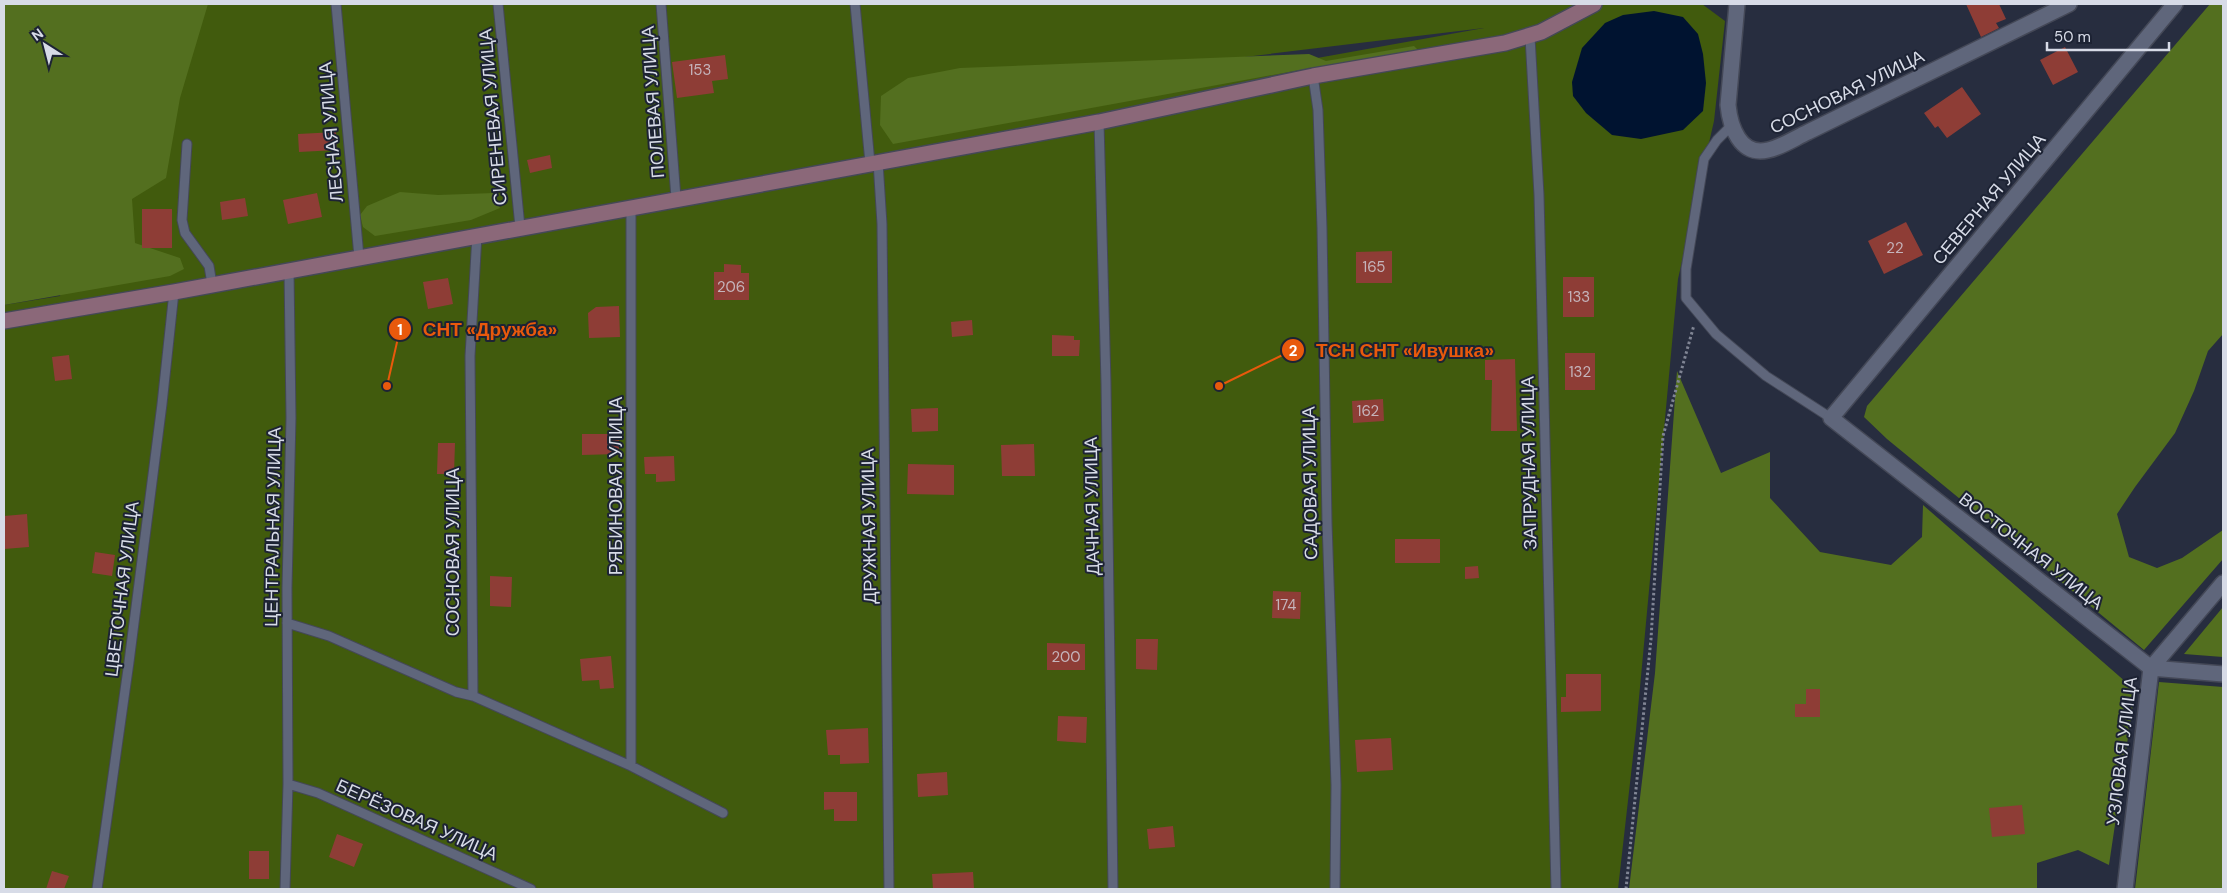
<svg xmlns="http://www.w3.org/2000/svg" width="2227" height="893" viewBox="0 0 2227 893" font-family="'DM Sans',sans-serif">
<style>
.green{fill:#415b0d;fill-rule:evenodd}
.forest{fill:#536f1f}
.water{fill:#001330}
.building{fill:#8e3d36}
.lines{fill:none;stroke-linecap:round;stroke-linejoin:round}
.lane-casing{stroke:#444857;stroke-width:11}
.street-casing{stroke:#444857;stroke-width:18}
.secondary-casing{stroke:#444857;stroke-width:18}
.path{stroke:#808594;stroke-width:3;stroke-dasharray:2.5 2.5;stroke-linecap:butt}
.lane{stroke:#5f667b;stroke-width:9}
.street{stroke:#5f667b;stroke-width:15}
.secondary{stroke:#8b6879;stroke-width:15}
.labels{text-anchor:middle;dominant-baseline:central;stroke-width:4;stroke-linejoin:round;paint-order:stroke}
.number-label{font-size:15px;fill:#c5b4bb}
.street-label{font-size:18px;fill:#d7dbe7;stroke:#1d2334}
.leader{fill:none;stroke:#e8590c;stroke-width:2}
.callout-dot{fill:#e8590c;stroke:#1d2334;stroke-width:2}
.mark-label{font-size:15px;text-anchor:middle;font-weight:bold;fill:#fff}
.callout-label{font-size:19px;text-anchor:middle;font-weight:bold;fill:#e8590c;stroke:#1d2334;stroke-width:4;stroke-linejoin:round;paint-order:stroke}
</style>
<rect width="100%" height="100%" fill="#272d3f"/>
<!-- green -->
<path class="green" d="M 147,4 L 1702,4 L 1725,21 L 1714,121 L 1678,279 L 1636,730 L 1618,889 L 4,889 L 4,305 L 60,296 ZM 1484,28 L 1234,73 L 938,94 Z"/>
<!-- forest -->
<path class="forest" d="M 4,4 L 208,4 L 180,98 L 166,178 L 132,199 L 135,243 L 180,258 L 184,269 L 170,276 L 4,305 Z
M 2210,4 L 2223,4 L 2223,334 L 2208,351 L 2194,391 L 2175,433 L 2135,487 L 2117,514 L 2129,557 L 2157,568 L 2182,558 L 2223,530 L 2223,559 L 2144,650 L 1887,439 L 1864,417 L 1867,406 Z
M 1414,46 L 1418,50 L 1289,72 L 893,144 L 880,125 L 881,96 L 908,78 L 960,68 L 1309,54 L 1326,61 Z
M 400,192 L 438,195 L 494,193 L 500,208 L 471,220 L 375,236 L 363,227 L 360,215 L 367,206 Z
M 1677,371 L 1721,473 L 1770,452 L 1770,498 L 1820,552 L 1891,565 L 1922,537 L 1923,505 L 2135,690 L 2109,865 L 2078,850 L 2037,863 L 2037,889 L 1629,889 L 1655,673 Z
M 2223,607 L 2223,657 L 2184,654 Z
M 2159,682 L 2223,687 L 2223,889 L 2135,889 Z"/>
<!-- water -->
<path class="water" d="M 1654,11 L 1683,17 L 1698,34 L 1703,54 L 1706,83 L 1703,111 L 1683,130 L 1641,139 L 1612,135 L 1586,113 L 1573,96 L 1572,82 L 1582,48 L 1605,23 L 1623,15 Z"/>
<!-- building -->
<path class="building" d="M 1966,4 L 1999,4 L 2006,19 L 1996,23 L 1999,28 L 1981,37 Z
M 2065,47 L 2078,72 L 2053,85 L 2040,60 Z
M 725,55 L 728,79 L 712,81 L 714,93 L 677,98 L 672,62 Z
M 1962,87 L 1981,114 L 1947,138 L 1938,126 L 1935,128 L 1924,113 Z
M 336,132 L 337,150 L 299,152 L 298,134 Z
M 550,155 L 552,168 L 530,173 L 527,160 Z
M 317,193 L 322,217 L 288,224 L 283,200 Z
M 245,198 L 248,216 L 222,220 L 220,202 Z
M 142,209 L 172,209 L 172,248 L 142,248 Z
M 1906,222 L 1923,255 L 1884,274 L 1868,241 Z
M 1392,251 L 1392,283 L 1356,283 L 1356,252 Z
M 724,264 L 741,265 L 741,273 L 749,273 L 749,300 L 714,300 L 714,272 L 724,272 Z
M 1563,277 L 1594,277 L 1594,317 L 1563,317 Z
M 448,278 L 453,304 L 428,309 L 423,282 Z
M 619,306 L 620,337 L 589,338 L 588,313 L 596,307 Z
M 972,320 L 973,335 L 952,337 L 951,322 Z
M 1052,335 L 1074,336 L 1074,340 L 1080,340 L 1079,356 L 1052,356 Z
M 1565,353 L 1595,353 L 1595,390 L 1565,390 Z
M 69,355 L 72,379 L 55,381 L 52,357 Z
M 1515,359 L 1517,431 L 1491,431 L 1492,380 L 1485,380 L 1485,360 Z
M 1383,399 L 1384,421 L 1353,423 L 1352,401 Z
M 938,408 L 938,431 L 912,432 L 911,409 Z
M 582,434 L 619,434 L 619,454 L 582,455 Z
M 438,443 L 455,443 L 454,474 L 437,474 Z
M 1034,444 L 1035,476 L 1002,476 L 1001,445 Z
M 674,456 L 675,481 L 656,482 L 656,474 L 645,474 L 644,457 Z
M 908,464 L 954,465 L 954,495 L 907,494 Z
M 27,514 L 29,547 L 4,549 L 4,516 Z
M 1395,539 L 1440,539 L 1440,563 L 1395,563 Z
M 95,552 L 115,555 L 112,576 L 92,573 Z
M 1478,566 L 1479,578 L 1465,579 L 1465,567 Z
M 490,576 L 512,577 L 511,607 L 490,606 Z
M 1273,591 L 1301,592 L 1300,619 L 1272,618 Z
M 1136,639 L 1158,639 L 1157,670 L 1136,669 Z
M 1047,643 L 1085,644 L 1085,670 L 1047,670 Z
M 611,656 L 614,688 L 600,689 L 599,680 L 582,681 L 580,659 Z
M 1566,674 L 1601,674 L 1601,711 L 1561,712 L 1561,697 L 1566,697 Z
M 1806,689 L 1820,689 L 1820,717 L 1795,717 L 1795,704 L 1806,704 Z
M 1058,716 L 1087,717 L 1086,743 L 1057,741 Z
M 868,728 L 869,763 L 840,764 L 840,755 L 828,755 L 826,730 Z
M 1391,738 L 1393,770 L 1357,772 L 1355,740 Z
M 947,772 L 948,795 L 918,797 L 917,774 Z
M 824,792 L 857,792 L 857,821 L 834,821 L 834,809 L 824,810 Z
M 2022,805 L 2025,834 L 1992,837 L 1989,808 Z
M 1173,826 L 1175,847 L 1149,849 L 1147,829 Z
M 337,834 L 363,844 L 354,867 L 329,857 Z
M 249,851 L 269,851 L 269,879 L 249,879 Z
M 52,871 L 69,876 L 64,889 L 46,889 Z
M 973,872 L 974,889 L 933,889 L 932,874 Z"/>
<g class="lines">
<!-- lane casing -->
<g class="lane-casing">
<path id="lane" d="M 336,4 L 359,257
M 498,4 L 520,227
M 661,4 L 676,198
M 855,4 L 870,163
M 1530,37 L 1539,195 L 1556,889
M 1313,76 L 1318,110 L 1322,228 L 1327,522 L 1336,785 L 1335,889
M 1099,122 L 1106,383 L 1113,889
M 1731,126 L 1717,140 L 1704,159 L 1686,269 L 1686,298 L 1716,334 L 1766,376 L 1831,418
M 187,144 L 182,220 L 185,233 L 209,266 L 212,284
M 878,162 L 882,224 L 889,889
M 287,623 L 329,636 L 456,692 L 473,696 L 631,766 L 723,813
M 473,696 L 470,356 L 477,235
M 631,766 L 631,207
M 288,784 L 318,793 L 531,889
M 97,889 L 129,662 L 162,404 L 174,292
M 285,889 L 288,784 L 287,588 L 291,418 L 289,270"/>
</g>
<!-- street casing -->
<g class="street-casing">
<path id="street" d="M 1737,4 L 1728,105 C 1730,126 1740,157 1768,150 C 1782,147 1795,138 1808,132 L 2069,4
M 2175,4 L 1831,418 L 2151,668 L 2223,674
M 2125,889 L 2151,668 L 2223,583"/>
</g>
<!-- secondary casing -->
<g class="secondary-casing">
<path id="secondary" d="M 4,321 L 174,292 L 1099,122 L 1313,76 L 1505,43 L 1541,32 L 1594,4"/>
</g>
<!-- path -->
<path class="path" d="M 1626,889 L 1651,639 L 1663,436 L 1694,325"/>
<!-- lane -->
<use href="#lane" class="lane"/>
<!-- street -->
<use href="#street" class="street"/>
<!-- secondary -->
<use href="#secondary" class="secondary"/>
</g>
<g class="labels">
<!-- number labels -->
<g class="number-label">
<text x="700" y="70">153</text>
<text x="1895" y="248">22</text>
<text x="1374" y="267">165</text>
<text x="731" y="287">206</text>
<text x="1579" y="297">133</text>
<text x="1580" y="372">132</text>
<text x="1368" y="411">162</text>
<text x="1286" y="605">174</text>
<text x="1066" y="657">200</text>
</g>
<!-- street labels -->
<g class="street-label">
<text transform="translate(1847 92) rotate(-26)">СОСНОВАЯ УЛИЦА</text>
<text transform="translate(653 102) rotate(-94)">ПОЛЕВАЯ УЛИЦА</text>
<text transform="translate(493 117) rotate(-95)">СИРЕНЕВАЯ УЛИЦА</text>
<text transform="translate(331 132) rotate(-95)">ЛЕСНАЯ УЛИЦА</text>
<text transform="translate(1989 199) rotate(-50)">СЕВЕРНАЯ УЛИЦА</text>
<text transform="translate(1529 463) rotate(-91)">ЗАПРУДНАЯ УЛИЦА</text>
<text transform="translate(1310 483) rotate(-91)">САДОВАЯ УЛИЦА</text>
<text transform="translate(616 486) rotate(-90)">РЯБИНОВАЯ УЛИЦА</text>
<text transform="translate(1092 506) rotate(-91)">ДАЧНАЯ УЛИЦА</text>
<text transform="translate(869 526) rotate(-91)">ДРУЖНАЯ УЛИЦА</text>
<text transform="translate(273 527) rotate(-89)">ЦЕНТРАЛЬНАЯ УЛИЦА</text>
<text transform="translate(2031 551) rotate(38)">ВОСТОЧНАЯ УЛИЦА</text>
<text transform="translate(453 552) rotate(-90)">СОСНОВАЯ УЛИЦА</text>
<text transform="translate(122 589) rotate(-83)">ЦВЕТОЧНАЯ УЛИЦА</text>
<text transform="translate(2122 751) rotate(-83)">УЗЛОВАЯ УЛИЦА</text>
<text transform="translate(417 820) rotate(24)">БЕРЁЗОВАЯ УЛИЦА</text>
</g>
</g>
<!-- callouts -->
<path class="leader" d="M387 386L400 329M1219 386L1293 350"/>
<g class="callout-dot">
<circle cx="387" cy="386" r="5"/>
<circle cx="1219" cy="386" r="5"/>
<circle cx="400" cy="329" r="12"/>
<circle cx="1293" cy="350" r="12"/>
</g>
<g class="mark-label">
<text x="400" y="335">1</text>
<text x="1293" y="356">2</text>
</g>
<g class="callout-label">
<text x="490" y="336">СНТ «Дружба»</text>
<text x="1405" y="357">ТСН СНТ «Ивушка»</text>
</g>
<!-- border -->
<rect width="2227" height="893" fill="none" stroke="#d7dbe7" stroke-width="10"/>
<!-- north arrow -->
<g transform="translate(45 45) rotate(324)" stroke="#1d2334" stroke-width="4" paint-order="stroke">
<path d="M0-4L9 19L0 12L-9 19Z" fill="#d7dbe7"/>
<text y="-8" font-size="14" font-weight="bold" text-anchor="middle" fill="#d7dbe7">N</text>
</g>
<!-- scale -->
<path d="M2047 42v8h122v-8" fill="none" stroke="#d7dbe7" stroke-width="2.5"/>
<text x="2054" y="42" font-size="15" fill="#d7dbe7" stroke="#1d2334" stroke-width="4" paint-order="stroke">50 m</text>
</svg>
